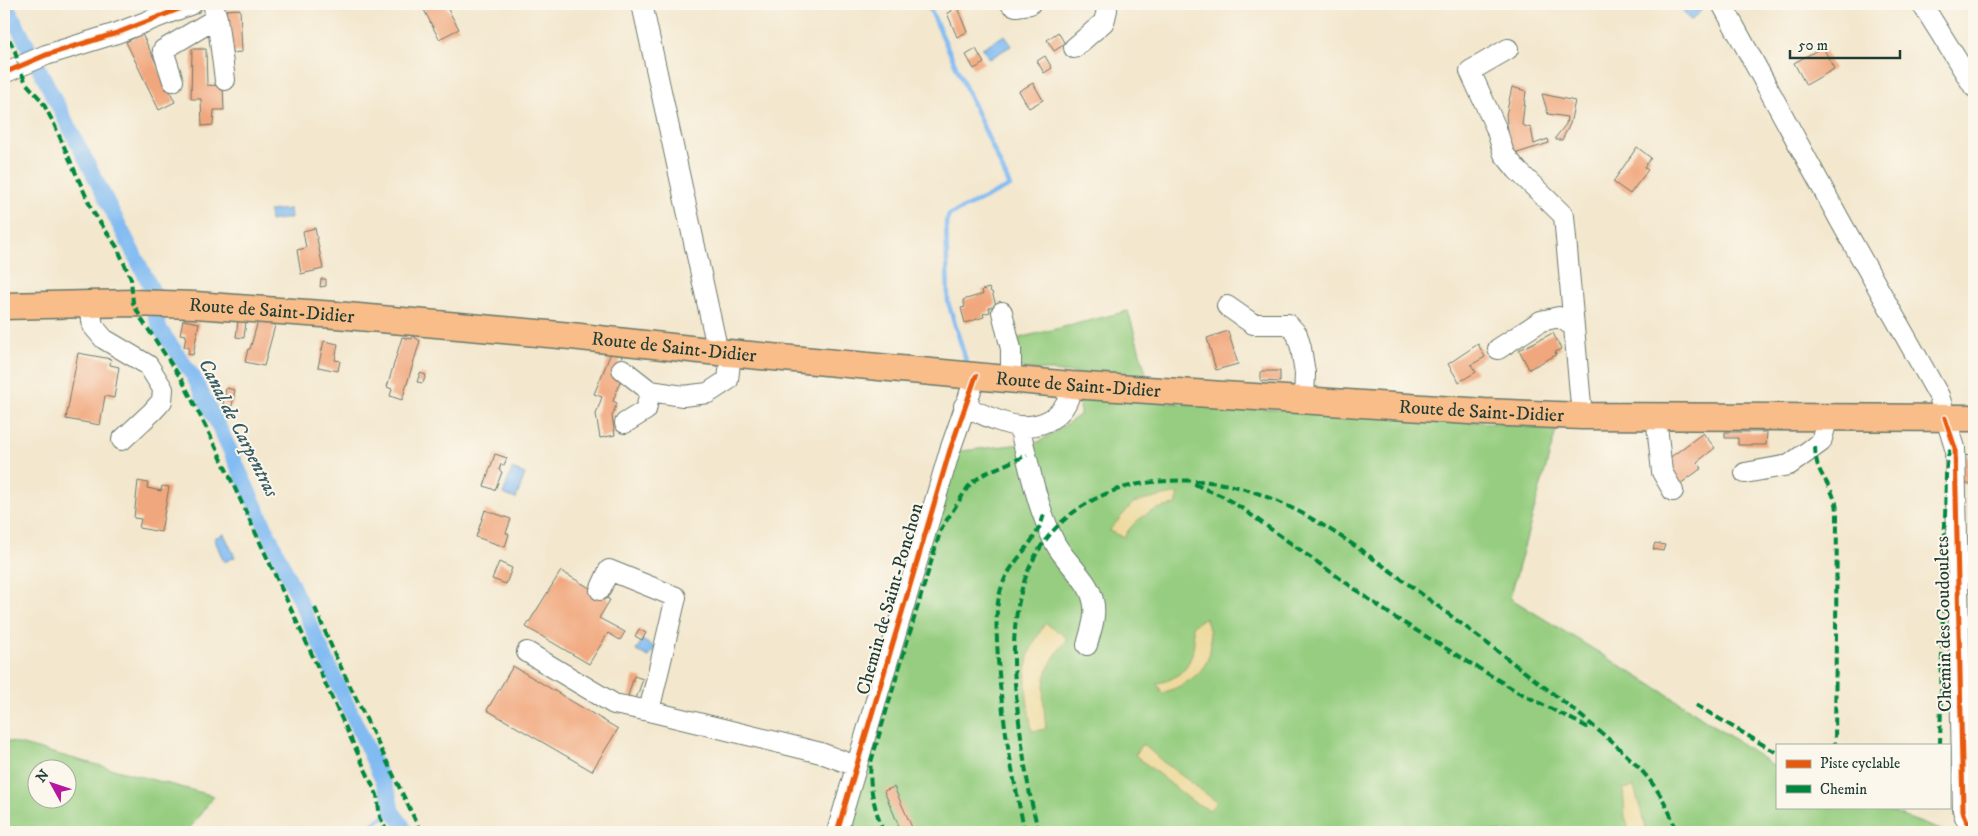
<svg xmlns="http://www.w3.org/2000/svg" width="1978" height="836" viewBox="0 0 1978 836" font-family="'IM FELL DW Pica',serif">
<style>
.green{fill:#96cd80;stroke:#5a855a;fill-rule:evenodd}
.sand{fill:#eeda9e;stroke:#868c69}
.water{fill:#81bbf2;stroke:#507c93}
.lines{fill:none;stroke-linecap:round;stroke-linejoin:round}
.stream{stroke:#81bbf2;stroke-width:4.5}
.canal{stroke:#81bbf2;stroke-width:15}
.building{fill:#f1a77d}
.minor-casing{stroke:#69786a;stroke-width:22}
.major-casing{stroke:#69786a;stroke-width:29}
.minor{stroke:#fff;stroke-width:20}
.major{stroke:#f8bd89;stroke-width:26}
.quiet{stroke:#00873e;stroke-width:4;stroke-dasharray:8 4;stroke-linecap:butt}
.cycleway-casing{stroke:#fbf7ec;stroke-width:8}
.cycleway{stroke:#e8590c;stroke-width:5}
.labels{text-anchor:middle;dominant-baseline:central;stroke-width:4;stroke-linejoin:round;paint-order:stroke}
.street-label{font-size:19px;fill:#1f3d34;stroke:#fbf7ec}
.water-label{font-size:20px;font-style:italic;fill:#385c64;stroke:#fbf7ec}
</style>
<rect width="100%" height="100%" fill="#fbf7ec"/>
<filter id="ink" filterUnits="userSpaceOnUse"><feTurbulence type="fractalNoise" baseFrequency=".02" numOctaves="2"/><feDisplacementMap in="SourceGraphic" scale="10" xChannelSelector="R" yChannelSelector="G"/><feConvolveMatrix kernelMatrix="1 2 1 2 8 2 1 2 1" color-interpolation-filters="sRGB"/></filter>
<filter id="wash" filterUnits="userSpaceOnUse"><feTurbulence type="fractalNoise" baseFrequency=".0096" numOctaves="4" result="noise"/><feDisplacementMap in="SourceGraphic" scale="20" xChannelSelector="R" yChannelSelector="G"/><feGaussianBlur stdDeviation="1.12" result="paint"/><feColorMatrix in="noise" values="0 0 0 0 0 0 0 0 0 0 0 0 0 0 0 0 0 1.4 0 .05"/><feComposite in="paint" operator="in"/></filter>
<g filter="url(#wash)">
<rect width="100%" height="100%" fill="#f3e7cd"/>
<!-- green -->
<path class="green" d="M 1128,311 L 1148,380 L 1020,368 L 1019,338 Z
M 1080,397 L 1557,427 L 1510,598 L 1673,698 L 1777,768 L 1777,807 L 1878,807 L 1943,831 L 1943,832 L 844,832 L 953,452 L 1039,442 L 1080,415 Z
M 4,740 L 214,796 L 187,832 L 4,832 ZM 68,768 L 68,798 L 38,798 L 38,768 Z"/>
<!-- sand -->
<path class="sand" d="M 1173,494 L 1179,494 L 1176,505 C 1153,508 1136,517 1124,537 L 1109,531 L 1133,503 Z
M 1205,617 C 1222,658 1200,681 1162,693 L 1157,683 C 1187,679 1199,652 1192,626 Z
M 1045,623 L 1065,636 L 1067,640 C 1039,673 1042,689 1046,729 L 1032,731 C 1029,712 1023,680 1027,662 C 1029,648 1039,635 1045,623 Z
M 1141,745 L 1144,745 L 1162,761 L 1217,802 L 1209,810 L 1192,801 L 1135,755 Z
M 1634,787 L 1647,832 L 1630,832 L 1625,817 L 1623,789 Z"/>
<!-- water -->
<path class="water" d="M 1689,4 L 1697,4 L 1702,10 L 1691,21 L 1682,9 Z
M 1005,35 L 1011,46 L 989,59 L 982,48 Z
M 290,209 L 291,218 L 270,221 L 269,211 Z
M 512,469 L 525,474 L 516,499 L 503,494 Z
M 224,534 L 235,557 L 224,562 L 214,538 Z
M 642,640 L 656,648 L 649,657 L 636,651 Z"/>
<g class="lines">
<!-- stream -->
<path class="stream" d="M 928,4 L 1010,186 L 949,215 L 946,222 L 948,302 L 967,364 L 963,363
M 362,831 L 392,811"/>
<!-- canal -->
<path class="canal" d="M 6,4 L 155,295 L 155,315 L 160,329 L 193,376 L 222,433 L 389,795 L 392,811 L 402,824 L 405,832"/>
</g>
<g id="blocks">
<!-- building -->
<path class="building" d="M 421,4 L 445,4 L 459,29 L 439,39 Z
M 952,4 L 964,4 L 957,7 L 967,32 L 957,37 L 947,13 L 952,11 L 951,8 L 953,6 Z
M 240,9 L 242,52 L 228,53 L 226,10 Z
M 1058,32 L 1065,44 L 1054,51 L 1047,40 Z
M 142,34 L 175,102 L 159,110 L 126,42 Z
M 1823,47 L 1834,69 L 1806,85 L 1794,63 Z
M 192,49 L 206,49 L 207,85 L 223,86 L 224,110 L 214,110 L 213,125 L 202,126 L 201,99 L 191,99 Z
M 976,49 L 984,63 L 974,69 L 966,55 Z
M 1045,56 L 1052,68 L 1044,73 L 1037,61 Z
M 1033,83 L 1043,100 L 1029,108 L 1019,91 Z
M 1512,87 L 1526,91 L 1522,125 L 1531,128 L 1534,144 L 1548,139 L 1549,143 L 1511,155 L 1506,115 Z
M 1542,94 L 1575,101 L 1570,124 L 1562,140 L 1556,140 L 1556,137 L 1566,124 L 1567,117 L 1548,114 Z
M 1637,147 L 1651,158 L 1644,167 L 1648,170 L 1630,194 L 1613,182 Z
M 315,228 L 323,269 L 301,274 L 297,250 L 306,248 L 303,231 Z
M 321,279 L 326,279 L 326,286 L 320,287 Z
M 989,288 L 991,292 L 992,292 L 996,305 L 989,308 L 990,312 L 983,314 L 984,317 L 965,323 L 961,308 L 965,307 L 963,300 L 983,294 L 982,290 Z
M 183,320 L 199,323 L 193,355 L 188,354 L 189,347 L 184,347 L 186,335 L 180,334 Z
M 238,321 L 246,321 L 244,338 L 236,337 Z
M 258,321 L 276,322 L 264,366 L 245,362 L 248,349 L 250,349 Z
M 1228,331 L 1238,364 L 1216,370 L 1207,338 Z
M 1553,333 L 1561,349 L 1555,352 L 1556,355 L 1529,369 L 1519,350 Z
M 413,336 L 420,341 L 402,400 L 390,396 L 392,389 L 387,387 L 402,337 L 412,339 Z
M 324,341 L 338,344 L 335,360 L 340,361 L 338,371 L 318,367 Z
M 1478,344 L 1485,357 L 1471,365 L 1476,372 L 1459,382 L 1448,364 Z
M 78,353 L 111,359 L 110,365 L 119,367 L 114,398 L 105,396 L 100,425 L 66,419 Z
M 611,353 L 623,353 L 614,376 L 621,379 L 613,401 L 617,403 L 612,416 L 615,435 L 600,438 L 596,414 L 602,397 L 594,394 Z
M 1261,371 L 1280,371 L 1280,382 L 1261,381 Z
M 420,373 L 426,375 L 423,383 L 417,382 Z
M 226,388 L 235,390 L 232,406 L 223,404 Z
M 1725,432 L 1767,432 L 1766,445 L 1738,445 L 1738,438 L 1725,438 Z
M 1703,433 L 1715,448 L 1697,462 L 1702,468 L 1680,484 L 1664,462 Z
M 495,454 L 507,458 L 504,465 L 501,464 L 499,470 L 502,472 L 495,490 L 484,486 Z
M 1960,455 L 1974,456 L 1974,484 L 1961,484 Z
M 138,481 L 148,483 L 147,488 L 161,491 L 162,486 L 169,487 L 161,532 L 139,528 L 141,519 L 134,518 Z
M 485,510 L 511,519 L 506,533 L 509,534 L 505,547 L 476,537 Z
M 1655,543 L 1665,545 L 1663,551 L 1653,549 Z
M 499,562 L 512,568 L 506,584 L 492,579 Z
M 561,571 L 610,600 L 599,618 L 625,632 L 620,640 L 608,633 L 589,664 L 526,627 Z
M 639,629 L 646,633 L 642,640 L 635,636 Z
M 513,666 L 618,729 L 592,771 L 487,710 Z
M 634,676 L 643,679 L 636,699 L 628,696 Z
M 894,787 L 914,832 L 893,832 L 892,829 L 899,826 L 884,791 Z"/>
</g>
</g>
<g filter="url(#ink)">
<use href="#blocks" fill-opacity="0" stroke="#69786a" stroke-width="1"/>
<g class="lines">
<!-- minor casing -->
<g class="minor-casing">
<path id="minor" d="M 213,4 L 217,18 L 225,80
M 642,4 L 718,352
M 1011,4 L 1016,6 L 1030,4
M 1722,4 L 1842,224 L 1939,396 L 1955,448 L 1963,810 C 1965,817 1966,824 1974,825
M 1922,4 L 1974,87
M 1074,48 L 1104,22 L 1107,10 L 1104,4
M 1508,49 L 1470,71 L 1496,128 L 1504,154 L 1517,170 L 1564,216 L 1582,416
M 4,73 L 46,55 L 117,33 L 192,4
M 173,81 L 163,50 L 217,18
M 89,303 L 93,326 L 104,339 L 148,365 L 163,389 L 162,401 L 152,412 L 122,440
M 1227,306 L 1253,324 L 1288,324 L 1297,334 L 1301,348 L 1305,373 L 1304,402
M 1002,312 L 1011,349 L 1011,379
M 1498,349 L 1541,321 L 1559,317 L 1573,326
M 622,369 L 650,391
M 964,406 C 980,413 1003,425 1020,426 C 1046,428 1069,413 1071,385
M 1656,416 L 1662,472 L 1673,491
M 625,423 L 646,410 L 650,391 L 683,396 L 708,393 L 728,380 L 731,354
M 1019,426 C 1029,465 1037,508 1055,543 C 1065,562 1089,580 1093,600 C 1097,615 1091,630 1087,645
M 1745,473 L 1789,465 L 1821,442 L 1828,417
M 600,590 L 609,570 L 676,597 L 649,711
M 527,652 L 614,704 L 649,711 L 821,753 L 856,766
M 837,832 L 950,450 L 976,376"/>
</g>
<!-- major casing -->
<g class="major-casing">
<g id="major">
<path id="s1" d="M 4,306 L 133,303 L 195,305 L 336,315 L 571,336 L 718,352 L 1071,385 L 1484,412 L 1582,416 L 1974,418"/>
</g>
</g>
<!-- minor -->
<use href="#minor" class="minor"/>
<!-- major -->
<use href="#major" class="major"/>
<!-- quiet -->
<path class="quiet" d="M 4,29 L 15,51 L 19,67 L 26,83 L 42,101 L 54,124 L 93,212 L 117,247 L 131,279 L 133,303 L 142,320 L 182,380 L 214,443 L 377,795 L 380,817 L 387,832
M 1815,446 C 1816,475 1825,474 1834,498 C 1837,503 1837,511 1837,517 L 1835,745
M 1194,484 L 1222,496 L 1240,507 L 1394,617 L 1518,692 L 1591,729
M 315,608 L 336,657 L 421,832
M 1696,705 L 1777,753
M 1940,745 L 1946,475 L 1948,456 L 1952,446
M 883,832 C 875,808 868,787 871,762 L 941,529 L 968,487 L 974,481 L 986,473 L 1027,455
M 1025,832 C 1012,774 1002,720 998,660 C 997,636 994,612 1001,589 C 1009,561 1037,544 1044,514
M 1039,832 C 1030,801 1025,769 1021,736 C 1010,660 1003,568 1070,515 C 1091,499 1112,489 1139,484 C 1176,478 1215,479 1251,491 C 1304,509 1347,540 1392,572 C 1431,601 1470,630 1509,660 C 1535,680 1561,699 1586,720 C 1623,751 1664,783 1676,832"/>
<!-- cycleway casing -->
<g class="cycleway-casing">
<path id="cycleway" d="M 4,73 L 46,55 L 117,33 L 192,4
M 1945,418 L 1955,448 L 1963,810 C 1965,817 1966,824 1974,825
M 837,832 L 950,450 L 976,376"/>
</g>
<!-- cycleway -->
<use href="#cycleway" class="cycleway"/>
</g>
</g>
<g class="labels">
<!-- street labels -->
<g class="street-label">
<text stroke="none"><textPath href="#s1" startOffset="268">Route de Saint-Didier</textPath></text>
<text stroke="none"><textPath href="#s1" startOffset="672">Route de Saint-Didier</textPath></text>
<text stroke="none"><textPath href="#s1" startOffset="1078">Route de Saint-Didier</textPath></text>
<text stroke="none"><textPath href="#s1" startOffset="1482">Route de Saint-Didier</textPath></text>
<text transform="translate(890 599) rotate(-74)">Chemin de Saint-Ponchon</text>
<text transform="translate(1944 624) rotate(-91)">Chemin des Coudoulets</text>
</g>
<!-- water labels -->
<g class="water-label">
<text transform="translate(238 428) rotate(63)">Canal de Carpentras</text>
</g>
</g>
<!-- margin -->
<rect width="1978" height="836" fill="none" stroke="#fbf7ec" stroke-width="20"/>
<!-- legend -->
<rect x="1776" y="744" width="175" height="65" fill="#fbf7ec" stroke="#a3ada2"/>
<rect x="1786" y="760" width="25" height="8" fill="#e8590c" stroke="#a3ada2"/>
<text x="1820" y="768" font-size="15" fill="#1f3d34">Piste cyclable</text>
<rect x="1786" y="785" width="25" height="8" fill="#00873e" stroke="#a3ada2"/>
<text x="1820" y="794" font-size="15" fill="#1f3d34">Chemin</text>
<!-- north arrow -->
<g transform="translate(52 784) rotate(310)"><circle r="24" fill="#fbf7ec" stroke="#a3ada2"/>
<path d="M0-4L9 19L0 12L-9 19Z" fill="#b5179e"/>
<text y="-8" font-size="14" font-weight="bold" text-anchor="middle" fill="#1f3d34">N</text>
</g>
<!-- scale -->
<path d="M1790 50v8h110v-8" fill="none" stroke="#1f3d34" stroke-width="2.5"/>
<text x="1798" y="50" font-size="15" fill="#1f3d34" stroke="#fbf7ec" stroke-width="4" paint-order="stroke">50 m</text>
</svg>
